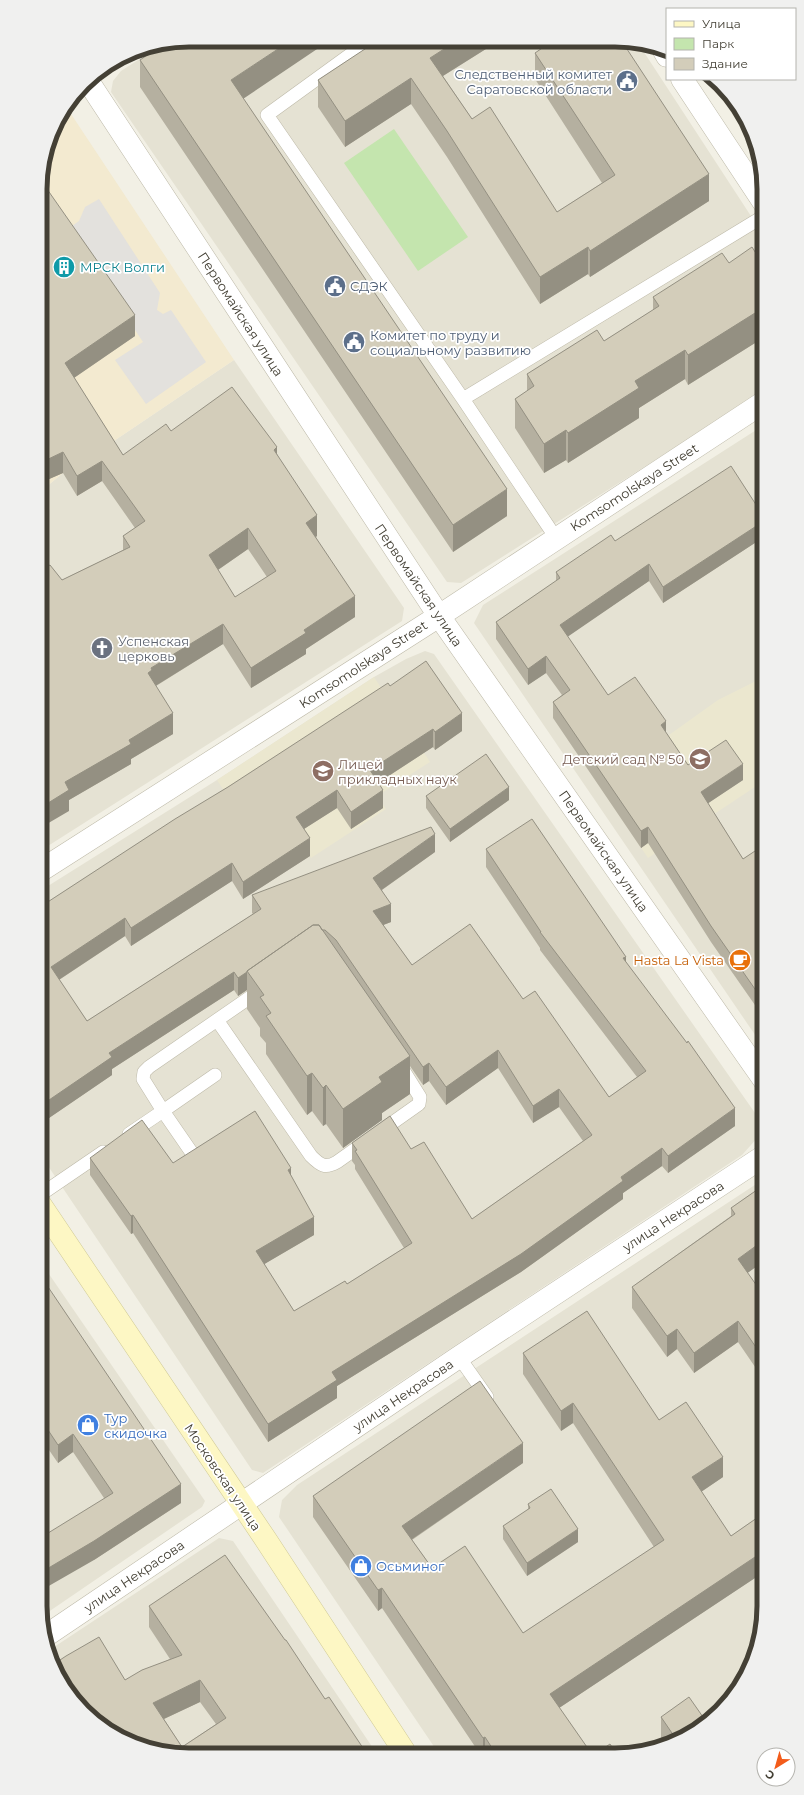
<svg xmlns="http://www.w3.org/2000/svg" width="804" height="1795" viewBox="0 0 804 1795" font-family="Montserrat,sans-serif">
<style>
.residential{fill:#e5e2d3}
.commercial{fill:#f3ead0}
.education{fill:#ebe7cf}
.green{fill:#c4e5ae}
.parking{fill:#e3e1dd}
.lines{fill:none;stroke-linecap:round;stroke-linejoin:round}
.service-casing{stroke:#bdb9a8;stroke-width:14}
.minor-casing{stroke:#bdb9a8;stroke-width:23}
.secondary-casing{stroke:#d0ca96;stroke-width:23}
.service{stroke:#fff;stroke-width:13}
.minor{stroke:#fff;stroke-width:22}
.secondary{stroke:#fdf7c4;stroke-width:22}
.wall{fill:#b5b0a0;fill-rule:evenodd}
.shaded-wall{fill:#949082}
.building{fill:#d3cdba;stroke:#949082;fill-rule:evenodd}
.labels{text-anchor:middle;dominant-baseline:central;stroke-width:3.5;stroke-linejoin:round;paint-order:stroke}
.service-label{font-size:13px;fill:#4e5e75;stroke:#fff;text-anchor:start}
.culture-label{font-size:13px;fill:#0d838f;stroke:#fff;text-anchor:start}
.street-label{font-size:13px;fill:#444035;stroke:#fff}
.worship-label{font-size:13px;fill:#5b616d;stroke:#fff;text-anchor:start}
.education-label{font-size:13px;fill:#785e54;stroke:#fff;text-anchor:end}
.food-label{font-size:13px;fill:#c56008;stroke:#fff;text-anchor:end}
.shop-label{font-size:13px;fill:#366cbe;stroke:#fff;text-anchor:start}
.rim{fill:none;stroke:#444035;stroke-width:5}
</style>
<rect width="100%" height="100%" fill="#f2f0e5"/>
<!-- residential -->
<path class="residential" d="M 189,40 L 638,43 L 764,236 L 764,391 L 461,583 L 447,582 L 111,92 L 113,81 L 121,71 L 160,46 Z
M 709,79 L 715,79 L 744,114 L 759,150 L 760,156 Z
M 234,360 L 404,608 L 402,621 L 40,851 L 40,492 L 63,473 L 105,447 Z
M 764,425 L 764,1048 L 474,623 L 483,605 Z
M 425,651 L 434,654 L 762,1123 L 759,1136 L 742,1155 L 263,1473 L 252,1470 L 40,1154 L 40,891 L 217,780 L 374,677 L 406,659 Z
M 764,1179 L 764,1616 L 753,1663 L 733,1697 L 698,1730 L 654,1750 L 437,1751 L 279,1517 L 282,1500 L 297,1485 Z
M 40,1261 L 205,1501 L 202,1507 L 41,1617 L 40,1606 Z
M 219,1538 L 233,1541 L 375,1751 L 160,1752 L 123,1740 L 65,1689 L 48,1651 Z"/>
<!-- commercial -->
<path class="commercial" d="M 64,112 L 71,114 L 234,360 L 105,447 L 63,473 L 40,492 L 40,179 L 55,123 Z"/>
<!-- education -->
<path class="education" d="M 374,677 L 430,762 L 377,796 L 386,809 L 311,858 L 308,853 L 232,803 L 217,780 Z
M 764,677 L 764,781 L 648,858 L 599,785 L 718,700 Z"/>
<!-- green -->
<path class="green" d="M 394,129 L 468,237 L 418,271 L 344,163 Z"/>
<!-- parking -->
<path class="parking" d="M 99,199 L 160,293 L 157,310 L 163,314 L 171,310 L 206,362 L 146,404 L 115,360 L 143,342 L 68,229 L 79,221 L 85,207 Z"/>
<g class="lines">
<!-- service casing -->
<g class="service-casing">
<path id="service" d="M 369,41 L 267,115 L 463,399 L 556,538
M 463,399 L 764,216
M 217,1020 L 311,1156 C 320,1165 325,1169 337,1162 L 419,1104 L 420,1097 L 400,1065
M 129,1134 L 163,1111 L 143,1079 L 144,1072 L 149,1067 L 262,989
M 194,1156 L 163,1111 L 215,1075
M 40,1195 L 103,1152
M 459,1357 L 487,1397"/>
</g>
<!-- minor casing -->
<g class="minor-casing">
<path id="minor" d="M 663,49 L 667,56
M 682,79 L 764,203
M 88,81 L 439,616 L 764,1080
M 40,871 L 439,616 L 764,402
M 44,1637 L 459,1357 L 764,1156"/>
</g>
<!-- secondary casing -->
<g class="secondary-casing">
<path id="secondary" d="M 40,1204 L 266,1540 L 404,1751"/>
</g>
<!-- service -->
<use href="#service" class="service"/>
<!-- minor -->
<use href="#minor" class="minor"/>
<!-- secondary -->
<use href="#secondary" class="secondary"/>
</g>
<!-- wall -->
<path class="wall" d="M 373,41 L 497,42 L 443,76 L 472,119 L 557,212 L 602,183 L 535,79 L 535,53 L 709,201 L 590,277 L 588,274 L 540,304 L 447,157 L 411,104 L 345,147 L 318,107 L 318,80 L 373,44 Z
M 140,60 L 243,99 L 507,516 L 453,552 L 140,87 Z
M 40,179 L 135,336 L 74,378 L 123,455 L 171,431 L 277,454 L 317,536 L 316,537 L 355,617 L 306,649 L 306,654 L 251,688 L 223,644 L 156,686 L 173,734 L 131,759 L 131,764 L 69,800 L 69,811 L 62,580 L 123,550 L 123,536 L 135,528 L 102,481 L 77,496 L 63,473 L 40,483 ZM 248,549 L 267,577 L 235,597 L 218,570 Z
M 729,263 L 764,266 L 764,329 L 763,329 L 763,338 L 688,385 L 685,379 L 639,408 L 639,418 L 568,463 L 566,460 L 544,473 L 515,428 L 515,399 L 527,391 L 527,374 L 604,341 L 653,310 L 653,297 Z
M 764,517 L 764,537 L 663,603 L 649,581 L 567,636 L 608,695 L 666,733 L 688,765 L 743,780 L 708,803 L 743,859 L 764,845 L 764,1018 L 711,942 L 648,843 L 641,848 L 553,718 L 553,702 L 562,695 L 546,673 L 528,685 L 496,639 L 496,622 L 556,581 L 556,572 L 615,541 Z
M 390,686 L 462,731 L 435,750 L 433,747 L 378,783 L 383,808 L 351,829 L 337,808 L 304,829 L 310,856 L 243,899 L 232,881 L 131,946 L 125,936 L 59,980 L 87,1021 L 253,914 L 252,913 L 252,895 L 435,852 L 382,890 L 391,922 L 383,925 L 412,965 L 523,999 L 609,1097 L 637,1077 L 540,950 L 540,948 L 486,867 L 486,849 L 626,962 L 735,1126 L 668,1173 L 662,1166 L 623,1193 L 623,1199 L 521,1272 L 337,1386 L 337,1398 L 268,1442 L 133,1233 L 131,1234 L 90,1175 L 90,1158 L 173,1163 L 291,1176 L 314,1235 L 264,1264 L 294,1311 L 347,1284 L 404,1248 L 355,1169 L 355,1165 L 352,1161 L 352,1143 L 411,1149 L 472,1219 L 583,1141 L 559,1107 L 533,1123 L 498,1068 L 446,1105 L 429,1081 L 423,1085 L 410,1066 L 410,1094 L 382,1113 L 382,1120 L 343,1148 L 326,1124 L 323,1126 L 312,1111 L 307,1115 L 266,1054 L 266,1043 L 260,1036 L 260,1028 L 247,1009 L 247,990 L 238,996 L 234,990 L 112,1069 L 112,1075 L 49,1118 L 40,1105 L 40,907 L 228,787 Z
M 426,796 L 509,800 L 450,842 L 426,808 Z
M 764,1185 L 764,1261 L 747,1273 L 764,1296 L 764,1380 L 738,1342 L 694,1373 L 677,1349 L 667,1357 L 632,1308 L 632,1287 L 731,1216 L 731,1208 Z
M 40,1275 L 181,1503 L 94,1560 L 104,1498 L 73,1452 L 58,1463 L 40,1437 Z
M 523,1353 L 659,1420 L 723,1477 L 701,1492 L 731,1536 L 764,1513 L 764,1578 L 761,1574 L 559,1708 L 589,1750 L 478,1751 L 382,1608 L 378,1611 L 313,1517 L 313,1496 L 523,1463 L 412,1540 L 432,1568 L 523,1633 L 654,1547 L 573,1423 L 561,1431 L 523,1374 Z
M 764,1425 L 764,1452 L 761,1448 L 761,1427 Z
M 528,1504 L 578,1542 L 527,1576 L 503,1539 L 503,1526 L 528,1510 Z
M 149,1606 L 325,1699 L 365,1751 L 160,1752 L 123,1740 L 125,1680 L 170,1659 L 149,1627 ZM 200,1702 L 216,1724 L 182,1747 L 164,1719 Z
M 661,1717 L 703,1717 L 665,1743 L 661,1738 Z"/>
<!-- shaded-wall -->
<path class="shaded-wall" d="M 290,41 L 329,41 L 231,107 L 231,80 Z
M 455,42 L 497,42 L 430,84 L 430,58 Z
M 411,78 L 411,104 L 345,147 L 345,121 Z
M 709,174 L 709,201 L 590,277 L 590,251 Z
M 588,247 L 588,274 L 540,304 L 540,277 Z
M 764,299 L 764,329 L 763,329 L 763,338 L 688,385 L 688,355 L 759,302 Z
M 135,315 L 135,336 L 65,384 L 65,363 Z
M 685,350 L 685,379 L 639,408 L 639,418 L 568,463 L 568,433 L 635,381 Z
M 566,430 L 566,460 L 544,473 L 544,444 Z
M 277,447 L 277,468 L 274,450 Z
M 63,452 L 63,473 L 40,483 L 40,463 Z
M 102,461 L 102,481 L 77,496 L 77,476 Z
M 507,489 L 507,516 L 453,552 L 453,525 Z
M 317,515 L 317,536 L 306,543 L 306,523 Z
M 764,521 L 764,537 L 663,603 L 663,587 Z
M 248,528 L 248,549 L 209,576 L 209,555 Z
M 649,564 L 649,581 L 560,642 L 560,625 Z
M 355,596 L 355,617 L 306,649 L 306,654 L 251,688 L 251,668 L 304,630 Z
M 223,624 L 223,644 L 152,688 L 148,673 L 151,668 Z
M 546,656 L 546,673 L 528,685 L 528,669 Z
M 173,713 L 173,734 L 131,759 L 131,764 L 69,800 L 69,811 L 40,828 L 40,808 L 65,782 L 129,740 Z
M 462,713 L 462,731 L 435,750 L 435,732 Z
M 666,721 L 666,738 L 661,725 Z
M 433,729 L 433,747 L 370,788 L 370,770 Z
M 743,764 L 743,780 L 701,808 L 701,792 Z
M 509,787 L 509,800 L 450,842 L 450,829 Z
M 337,790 L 337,808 L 296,834 L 296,817 Z
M 383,790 L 383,808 L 351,829 L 351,812 Z
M 648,827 L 648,843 L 641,848 L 641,831 Z
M 435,834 L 435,852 L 373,896 L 373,878 Z
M 310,838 L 310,856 L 243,899 L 243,882 Z
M 232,863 L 232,881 L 131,946 L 131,928 Z
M 391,904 L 391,922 L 373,929 L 373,911 Z
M 125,918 L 125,936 L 51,985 L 51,967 Z
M 626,957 L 626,974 L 623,958 Z
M 234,972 L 234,990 L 112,1069 L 112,1075 L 49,1118 L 49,1100 L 109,1053 Z
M 247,972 L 247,990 L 238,996 L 238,978 Z
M 498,1050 L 498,1068 L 446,1105 L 446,1087 Z
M 410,1056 L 410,1094 L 382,1113 L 382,1120 L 343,1148 L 343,1109 L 379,1077 Z
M 429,1063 L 429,1081 L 423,1085 L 423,1067 Z
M 312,1073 L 312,1111 L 307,1115 L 307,1076 Z
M 326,1085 L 326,1124 L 323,1126 L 323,1088 Z
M 559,1089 L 559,1107 L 533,1123 L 533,1106 Z
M 735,1108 L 735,1126 L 668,1173 L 668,1156 Z
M 662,1148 L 662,1166 L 623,1193 L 623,1199 L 521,1272 L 337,1386 L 337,1398 L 268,1442 L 268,1424 L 332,1372 L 621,1177 Z
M 291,1168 L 291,1186 L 288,1170 Z
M 133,1215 L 133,1233 L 131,1234 L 131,1216 Z
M 314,1217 L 314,1235 L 256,1269 L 256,1251 Z
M 764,1240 L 764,1261 L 738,1280 L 738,1259 Z
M 738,1321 L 738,1342 L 694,1373 L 694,1353 Z
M 677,1329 L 677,1349 L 667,1357 L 667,1336 Z
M 573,1403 L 573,1423 L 561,1431 L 561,1411 Z
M 73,1434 L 73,1452 L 58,1463 L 58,1445 Z
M 523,1443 L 523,1463 L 402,1546 L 402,1526 Z
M 723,1457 L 723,1477 L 692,1498 L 692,1477 Z
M 181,1484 L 181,1503 L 94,1560 L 40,1591 L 40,1573 Z
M 578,1529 L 578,1542 L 527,1576 L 527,1563 Z
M 761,1553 L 761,1574 L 550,1714 L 550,1694 Z
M 382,1588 L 382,1608 L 378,1611 L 378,1590 Z
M 200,1680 L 200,1702 L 153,1724 L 153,1703 Z
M 131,1734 L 131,1742 L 123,1740 Z
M 485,1737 L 485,1751 L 483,1751 L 483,1738 Z"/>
<!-- building -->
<path class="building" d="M 189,40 L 290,41 L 231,80 L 507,489 L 453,525 L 140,60 L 162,45 Z
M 377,41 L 455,42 L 430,58 L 472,119 L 490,107 L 557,212 L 615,175 L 535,53 L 551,42 L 623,43 L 709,174 L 590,251 L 588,247 L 540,277 L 447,131 L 411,78 L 345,121 L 318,80 Z
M 40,179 L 135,315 L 65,363 L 123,455 L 166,424 L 171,431 L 232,387 L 277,447 L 274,450 L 317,515 L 306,523 L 355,596 L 304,630 L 306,633 L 251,668 L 223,624 L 151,668 L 152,670 L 148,673 L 173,713 L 129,740 L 131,744 L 65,782 L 69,790 L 40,808 L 40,570 L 50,565 L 62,580 L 130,547 L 123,536 L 145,521 L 102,461 L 77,476 L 63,452 L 40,463 ZM 248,528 L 276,571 L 235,597 L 209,555 Z
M 752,247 L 764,266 L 764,299 L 759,302 L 763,308 L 688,355 L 685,350 L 635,381 L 639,388 L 568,433 L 566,430 L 544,444 L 515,399 L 534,386 L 527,374 L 597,330 L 604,341 L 659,306 L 653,297 L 722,253 L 729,263 Z
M 731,466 L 764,517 L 764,521 L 663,587 L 649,564 L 560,625 L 608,695 L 635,677 L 666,721 L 661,725 L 688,765 L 726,740 L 743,764 L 701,792 L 743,859 L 764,845 L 764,1002 L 711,926 L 648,827 L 641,831 L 553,702 L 570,690 L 546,656 L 528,669 L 496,622 L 560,578 L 556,572 L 611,535 L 615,541 Z
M 426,661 L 462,713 L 435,732 L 433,729 L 370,770 L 383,790 L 351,812 L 337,790 L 296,817 L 310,838 L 243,882 L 232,863 L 131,928 L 125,918 L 51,967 L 87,1021 L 261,909 L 252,895 L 431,827 L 435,834 L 373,878 L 391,904 L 373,911 L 412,965 L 470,924 L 523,999 L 535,991 L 609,1097 L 646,1071 L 540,932 L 541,932 L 486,849 L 532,819 L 626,957 L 623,958 L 687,1043 L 688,1041 L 735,1108 L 668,1156 L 662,1148 L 621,1177 L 623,1181 L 521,1254 L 332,1372 L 337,1380 L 268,1424 L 133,1215 L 131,1216 L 90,1158 L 142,1120 L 173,1163 L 255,1111 L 291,1168 L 288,1170 L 314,1217 L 256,1251 L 294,1311 L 345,1281 L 347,1284 L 412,1243 L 355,1151 L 357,1150 L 352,1143 L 390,1116 L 411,1149 L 424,1142 L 472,1219 L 592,1135 L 559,1089 L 533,1106 L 498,1050 L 446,1087 L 429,1063 L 423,1067 L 336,940 L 325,930 L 322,930 L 319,925 L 313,925 L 247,971 L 247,972 L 238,978 L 234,972 L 109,1053 L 112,1057 L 49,1100 L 40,1087 L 40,907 L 175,819 L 228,787 L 388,683 L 390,686 Z
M 486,754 L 509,787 L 450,829 L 426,796 Z
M 313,925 L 319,925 L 410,1056 L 379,1077 L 382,1082 L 343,1109 L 326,1085 L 323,1088 L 312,1073 L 307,1076 L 266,1016 L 271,1013 L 260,997 L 264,995 L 247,971 Z
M 764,1185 L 764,1240 L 738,1259 L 764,1296 L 764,1359 L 738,1321 L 694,1353 L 677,1329 L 667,1336 L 632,1287 L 735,1214 L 731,1208 Z
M 40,1275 L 181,1484 L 94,1541 L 40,1573 L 40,1538 L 113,1493 L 73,1434 L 58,1445 L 40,1418 Z
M 587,1311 L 659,1420 L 686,1402 L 723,1457 L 692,1477 L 731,1536 L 764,1513 L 764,1558 L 761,1553 L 550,1694 L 589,1750 L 494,1751 L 485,1737 L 483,1738 L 382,1588 L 378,1590 L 313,1496 L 480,1381 L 523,1443 L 402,1526 L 432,1568 L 465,1546 L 523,1633 L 664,1540 L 573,1403 L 561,1411 L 523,1353 Z
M 764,1425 L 764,1432 L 761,1427 Z
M 551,1489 L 578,1529 L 527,1563 L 503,1526 L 530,1508 L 528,1504 Z
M 225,1555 L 285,1640 L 286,1640 L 325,1699 L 329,1697 L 365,1751 L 160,1752 L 139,1745 L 131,1734 L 123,1740 L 91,1718 L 65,1689 L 54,1664 L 66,1656 L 99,1637 L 125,1680 L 142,1670 L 182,1655 L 149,1606 ZM 200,1680 L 226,1718 L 182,1747 L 153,1703 Z
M 733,1696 L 698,1730 L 657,1748 L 674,1736 L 661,1717 L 689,1697 L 703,1717 Z
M 610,1744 L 614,1750 L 601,1750 Z"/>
<!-- icons -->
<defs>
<g id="civic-disc" transform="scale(1.15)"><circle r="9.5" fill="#5c6f8a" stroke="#fff"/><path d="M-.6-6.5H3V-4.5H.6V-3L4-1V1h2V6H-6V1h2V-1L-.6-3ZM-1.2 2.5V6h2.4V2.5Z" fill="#fff"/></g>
<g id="building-disc" transform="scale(1.15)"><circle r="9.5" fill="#0f9aa8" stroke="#fff"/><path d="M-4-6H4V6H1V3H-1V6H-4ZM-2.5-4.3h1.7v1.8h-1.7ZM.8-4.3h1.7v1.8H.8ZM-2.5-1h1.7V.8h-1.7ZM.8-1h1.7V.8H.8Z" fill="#fff"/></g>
<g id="church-disc" transform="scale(1.15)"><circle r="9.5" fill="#6b7280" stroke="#fff"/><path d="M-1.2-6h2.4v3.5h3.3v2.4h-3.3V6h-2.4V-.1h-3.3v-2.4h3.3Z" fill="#fff"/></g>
<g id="school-disc" transform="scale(1.15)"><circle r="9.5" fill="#8d6e63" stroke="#fff"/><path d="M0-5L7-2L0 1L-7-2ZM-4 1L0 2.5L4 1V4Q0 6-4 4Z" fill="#fff"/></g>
<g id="cafe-disc" transform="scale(1.15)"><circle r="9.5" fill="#e8710a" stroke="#fff"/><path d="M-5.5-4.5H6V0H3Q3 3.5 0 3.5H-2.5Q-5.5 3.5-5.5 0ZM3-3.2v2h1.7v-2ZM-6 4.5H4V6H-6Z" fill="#fff"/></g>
<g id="shop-disc" transform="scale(1.15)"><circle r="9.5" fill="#3f7fe0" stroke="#fff"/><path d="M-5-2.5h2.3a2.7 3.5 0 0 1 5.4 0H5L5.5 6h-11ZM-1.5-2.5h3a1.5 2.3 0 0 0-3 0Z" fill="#fff"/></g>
</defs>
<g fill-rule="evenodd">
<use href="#civic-disc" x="627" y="81"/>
<use href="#building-disc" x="64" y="267"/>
<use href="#civic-disc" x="335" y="286"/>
<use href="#civic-disc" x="354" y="342"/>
<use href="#church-disc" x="102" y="648"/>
<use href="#school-disc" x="700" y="759"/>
<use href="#school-disc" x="323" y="771"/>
<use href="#cafe-disc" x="740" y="960"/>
<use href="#shop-disc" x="88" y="1425"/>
<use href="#shop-disc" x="361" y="1566"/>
</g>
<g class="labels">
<!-- service labels -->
<g class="service-label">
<text x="612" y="74" text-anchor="end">Следственный комитет<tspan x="612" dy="15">Саратовской области</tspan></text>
<text x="350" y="286">СДЭК</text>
<text x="370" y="335">Комитет по труду и<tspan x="370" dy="15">социальному развитию</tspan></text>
</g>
<!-- culture labels -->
<g class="culture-label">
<text x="80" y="267">МРСК Волги</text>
</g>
<!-- street labels -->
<g class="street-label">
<text transform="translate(241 314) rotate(57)">Первомайская улица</text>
<text transform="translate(634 487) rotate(-33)">Komsomolskaya Street</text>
<text transform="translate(419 585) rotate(56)">Первомайская улица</text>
<text transform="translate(363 664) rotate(-33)">Komsomolskaya Street</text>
<text transform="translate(604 851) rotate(55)">Первомайская улица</text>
<text transform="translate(673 1216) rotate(-33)">улица Некрасова</text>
<text transform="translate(403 1395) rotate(-34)">улица Некрасова</text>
<text transform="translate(223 1477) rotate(56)">Московская улица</text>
<text transform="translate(134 1576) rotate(-34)">улица Некрасова</text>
</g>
<!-- worship labels -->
<g class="worship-label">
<text x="118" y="641">Успенская<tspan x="118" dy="15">церковь</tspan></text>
</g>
<!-- education labels -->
<g class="education-label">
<text x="684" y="759">Детский сад № 50</text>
<text x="338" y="764" text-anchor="start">Лицей<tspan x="338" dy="15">прикладных наук</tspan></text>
</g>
<!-- food labels -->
<g class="food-label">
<text x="724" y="960">Hasta La Vista</text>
</g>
<!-- shop labels -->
<g class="shop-label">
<text x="104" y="1418">Тур<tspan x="104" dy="15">скидочка</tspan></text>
<text x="376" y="1566">Осьминог</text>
</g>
</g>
<!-- crop -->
<path d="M0 0H804V1795H0ZM189 47H615A142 142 0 0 1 757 189V1606A142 142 0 0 1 615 1748H189A142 142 0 0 1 47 1606V189A142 142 0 0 1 189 47Z" fill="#f0f0ef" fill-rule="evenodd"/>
<path class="rim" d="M189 47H615A142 142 0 0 1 757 189V1606A142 142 0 0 1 615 1748H189A142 142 0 0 1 47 1606V189A142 142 0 0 1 189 47Z"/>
<!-- legend -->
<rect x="666" y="8" width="130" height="72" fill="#ffffff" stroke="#b4b3ae"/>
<rect x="674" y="21" width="20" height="6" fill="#fdf7c4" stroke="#b4b3ae"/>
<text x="702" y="28" font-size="12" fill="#444035">Улица</text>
<rect x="674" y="38" width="20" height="12" fill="#c4e5ae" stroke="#b4b3ae"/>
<text x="702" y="48" font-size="12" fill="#444035">Парк</text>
<rect x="674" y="58" width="20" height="12" fill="#d3cdba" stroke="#b4b3ae"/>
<text x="702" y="68" font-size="12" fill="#444035">Здание</text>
<!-- north arrow -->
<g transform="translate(776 1767) rotate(217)"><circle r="19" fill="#ffffff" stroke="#b4b3ae"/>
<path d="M0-3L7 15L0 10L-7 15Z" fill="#f35c1b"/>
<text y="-6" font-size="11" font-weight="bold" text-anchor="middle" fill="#444035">С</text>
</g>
</svg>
